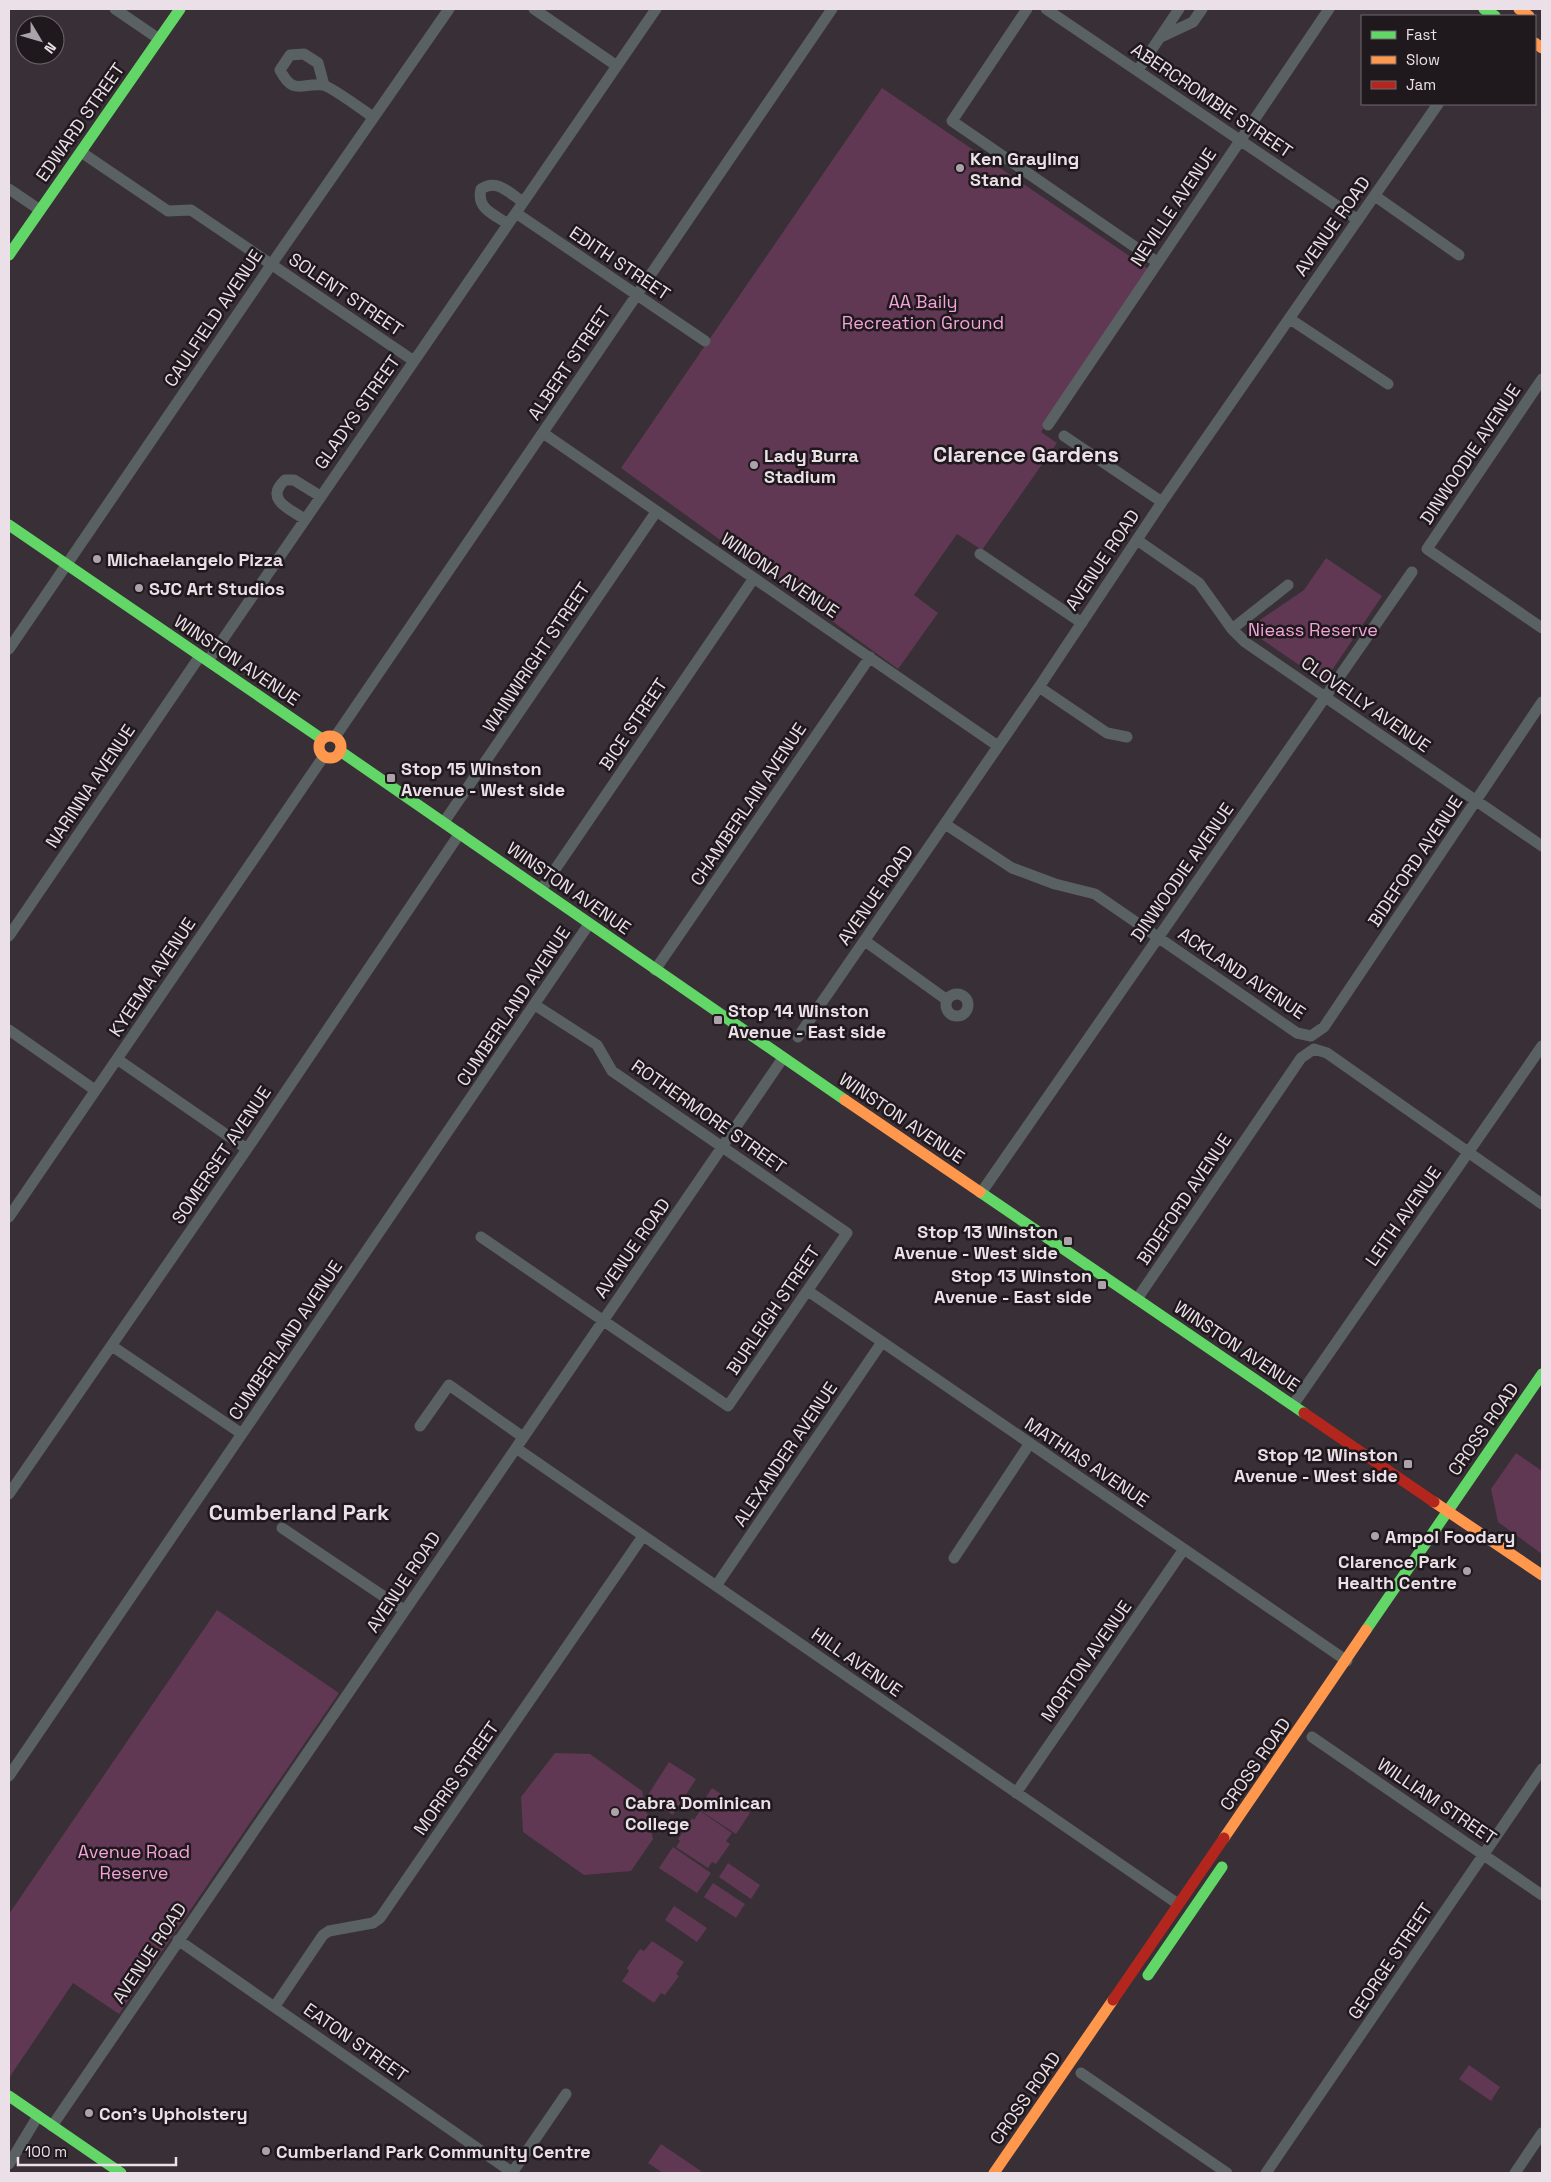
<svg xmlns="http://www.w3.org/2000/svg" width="1551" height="2182" viewBox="0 0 1551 2182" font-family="'Space Grotesk',sans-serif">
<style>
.green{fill:#603853}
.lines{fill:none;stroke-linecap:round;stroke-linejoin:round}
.street{stroke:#5a6162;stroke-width:11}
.fast{stroke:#63d668;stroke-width:11}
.slow{stroke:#ff974d;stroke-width:11}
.jam{stroke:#b3261e;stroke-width:11}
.poi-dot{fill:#aca2a9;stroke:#1f181c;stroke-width:2}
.labels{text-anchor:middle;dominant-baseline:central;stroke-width:5;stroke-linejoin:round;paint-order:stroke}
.street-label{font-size:18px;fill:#ebe0e7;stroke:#1f181c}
.poi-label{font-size:18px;font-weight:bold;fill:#ebe0e7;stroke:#1f181c;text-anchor:start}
.park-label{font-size:18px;fill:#f2a3d8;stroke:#1f181c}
.district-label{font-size:22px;font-weight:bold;fill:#ebe0e7;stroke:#1f181c}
</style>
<rect width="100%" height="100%" fill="#383036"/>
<!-- green -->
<path class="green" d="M 882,88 L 1150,270 L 1041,432 L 1057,443 L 982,550 L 957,534 L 914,595 L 938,613 L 898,669 L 621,468 Z
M 1326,558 L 1382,596 L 1324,682 L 1254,634 L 1257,622 L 1304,590 Z
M 1516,1453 L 1542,1471 L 1542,1554 L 1498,1522 L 1491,1489 Z
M 217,1610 L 339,1693 L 119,2014 L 73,1983 L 9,2078 L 9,1914 Z
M 555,1753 L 590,1754 L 642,1791 L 653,1839 L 631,1871 L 584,1875 L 523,1832 L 521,1797 Z
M 669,1762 L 696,1779 L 673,1815 L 646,1798 Z
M 712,1788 L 750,1813 L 736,1834 L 698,1809 Z
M 700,1811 L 732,1833 L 726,1841 L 730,1844 L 716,1864 L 712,1862 L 708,1868 L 676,1847 L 680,1841 L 678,1839 L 692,1818 L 694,1820 Z
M 673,1847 L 711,1873 L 697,1893 L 659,1868 Z
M 728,1863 L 760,1885 L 751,1899 L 719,1877 Z
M 713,1883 L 745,1904 L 736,1918 L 704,1897 Z
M 674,1906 L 707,1928 L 697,1942 L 665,1920 Z
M 652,1941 L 684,1962 L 676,1974 L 679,1976 L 665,1995 L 661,1993 L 654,2003 L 622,1981 L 629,1971 L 627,1968 L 640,1949 L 644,1951 Z
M 1469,2065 L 1500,2087 L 1491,2101 L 1459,2079 Z
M 661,2144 L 701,2171 L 699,2173 L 663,2173 L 648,2163 Z"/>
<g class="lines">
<!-- street -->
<path class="street" d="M 115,9 L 159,39
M 534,9 L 617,66
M 1027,9 L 952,121 L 1157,262
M 1046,9 L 1358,220
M 1161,37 L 1193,22 L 1202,9
M 1138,70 L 1179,9
M 324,85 L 318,63 L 304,54 L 290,55 L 280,70 C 294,97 302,82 323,85 C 332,87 364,111 373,117
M 81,152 L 168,211 L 191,210 L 414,361
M 9,189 L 40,210
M 1375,196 L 1459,255
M 516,213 L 705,341
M 508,224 C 494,214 476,209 481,189 C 497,178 509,193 523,202
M 1290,319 L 1388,384
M 1542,379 L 1427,549 L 1542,628
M 1048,425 L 1329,9
M 543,433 L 998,746
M 1064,436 L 1162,502
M 305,519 C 289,509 264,499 285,480 L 294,480 L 320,496
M 1137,540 L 1199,583 L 1232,629 L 1245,642 L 1542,846
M 980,554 L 1082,623
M 1232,629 L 1288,585
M 9,649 L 271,265 L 449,9
M 208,661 L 656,9
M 1039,687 L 1107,733 L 1127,737
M 335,737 L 832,9
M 444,822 L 656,512
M 945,824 L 1012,868 L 1055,884 L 1095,894 L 1297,1033 L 1311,1036 L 1324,1027 L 1542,702
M 541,890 L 754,578
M 9,936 L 200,656
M 865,941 L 947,1000
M 655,970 L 870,657
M946 1005a11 11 0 1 1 22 0a11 11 0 1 1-22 0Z
M 9,1030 L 95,1090
M 798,1037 L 1039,687 L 1162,502 L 1438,104
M 117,1059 L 247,1149
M 981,1193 L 1412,572
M 9,1217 L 324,756
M 481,1237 L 728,1406 L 847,1233 L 612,1071 L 597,1045 L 535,1005
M 808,1291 L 1347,1661
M 1137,1299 L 1301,1058 L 1314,1049 L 1327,1053 L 1542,1204
M 112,1346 L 242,1434
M 1293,1405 L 1542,1046
M 420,1426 L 449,1385 L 523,1437
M 516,1448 L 1178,1904
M 9,1494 L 247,1149 L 460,833
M 282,1528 L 404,1610
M 954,1558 L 1030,1443
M 716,1586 L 882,1342
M 1312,1737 L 1542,1895
M 9,1776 L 589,924
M 1016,1793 L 1184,1549
M 178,1940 L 513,2173
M 275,2006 L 323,1935 L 329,1931 L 373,1923 L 380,1918 L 643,1536
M 1081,2073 L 1227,2173
M 52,2126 L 783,1058
M 9,2164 L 38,2116
M 512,2173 L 566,2094
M 1266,2173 L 1542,1769
M 1515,2173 L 1542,2133"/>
<!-- fast -->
<path class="fast" d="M 1484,9 L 1495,16
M 9,255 L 180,9
M 9,525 L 322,739
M 340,751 L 845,1100
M 980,1192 L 1304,1413
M 1366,1630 L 1542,1374
M 1148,1975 L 1222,1867
M 9,2096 L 121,2173"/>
<!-- slow -->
<path class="slow" d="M 1519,9 L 1529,16
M 1535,43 L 1542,48
M319 747a11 11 0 1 1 22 0a11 11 0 1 1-22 0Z
M 845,1100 L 980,1192
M 1434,1502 L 1542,1575
M 1224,1838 L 1366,1630
M 994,2173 L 1113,2000"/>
<!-- jam -->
<path class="jam" d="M 1304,1413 L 1434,1502
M 1113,2000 L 1224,1838"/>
</g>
<!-- markers -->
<g class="poi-dot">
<circle cx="960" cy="168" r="5"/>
<circle cx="754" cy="465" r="5"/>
<circle cx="97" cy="559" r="5"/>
<circle cx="139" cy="588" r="5"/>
<rect x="386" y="773" width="10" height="10" rx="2.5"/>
<rect x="713" y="1015" width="10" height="10" rx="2.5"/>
<rect x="1063" y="1236" width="10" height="10" rx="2.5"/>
<rect x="1097" y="1280" width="10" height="10" rx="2.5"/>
<rect x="1403" y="1459" width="10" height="10" rx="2.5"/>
<circle cx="1375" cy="1536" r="5"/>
<circle cx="1467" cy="1571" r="5"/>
<circle cx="615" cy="1812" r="5"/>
<circle cx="89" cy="2113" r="5"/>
<circle cx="266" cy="2151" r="5"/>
</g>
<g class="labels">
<!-- street labels -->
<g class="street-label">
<text transform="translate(1212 100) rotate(34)">ABERCROMBIE STREET</text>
<text transform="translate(80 122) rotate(-55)">EDWARD STREET</text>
<text transform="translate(1173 207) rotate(-56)">NEVILLE AVENUE</text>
<text transform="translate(1332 226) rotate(-55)">AVENUE ROAD</text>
<text transform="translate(620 263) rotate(34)">EDITH STREET</text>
<text transform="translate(346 294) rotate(34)">SOLENT STREET</text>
<text transform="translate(213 318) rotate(-56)">CAULFIELD AVENUE</text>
<text transform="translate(569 363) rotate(-56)">ALBERT STREET</text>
<text transform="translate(357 412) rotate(-55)">GLADYS STREET</text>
<text transform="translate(1470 454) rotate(-56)">DINWOODIE AVENUE</text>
<text transform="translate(1102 560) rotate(-56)">AVENUE ROAD</text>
<text transform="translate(780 575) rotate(34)">WINONA AVENUE</text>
<text transform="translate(536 657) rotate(-56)">WAINWRIGHT STREET</text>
<text transform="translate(237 660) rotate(34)">WINSTON AVENUE</text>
<text transform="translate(1366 704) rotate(35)">CLOVELLY AVENUE</text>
<text transform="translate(633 724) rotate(-56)">BICE STREET</text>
<text transform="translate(90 786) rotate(-56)">NARINNA AVENUE</text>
<text transform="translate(748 804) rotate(-56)">CHAMBERLAIN AVENUE</text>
<text transform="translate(1415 861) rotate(-56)">BIDEFORD AVENUE</text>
<text transform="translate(1182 872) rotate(-55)">DINWOODIE AVENUE</text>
<text transform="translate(569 888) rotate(35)">WINSTON AVENUE</text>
<text transform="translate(875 895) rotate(-55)">AVENUE ROAD</text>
<text transform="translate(1242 973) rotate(34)">ACKLAND AVENUE</text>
<text transform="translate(152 977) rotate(-56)">KYEEMA AVENUE</text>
<text transform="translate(513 1006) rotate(-56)">CUMBERLAND AVENUE</text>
<text transform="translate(709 1116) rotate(35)">ROTHERMORE STREET</text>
<text transform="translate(902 1118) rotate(34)">WINSTON AVENUE</text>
<text transform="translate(221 1155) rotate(-56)">SOMERSET AVENUE</text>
<text transform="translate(1184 1199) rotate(-56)">BIDEFORD AVENUE</text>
<text transform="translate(1403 1216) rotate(-55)">LEITH AVENUE</text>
<text transform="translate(632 1248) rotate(-55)">AVENUE ROAD</text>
<text transform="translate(773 1310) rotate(-56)">BURLEIGH STREET</text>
<text transform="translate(285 1340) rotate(-56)">CUMBERLAND AVENUE</text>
<text transform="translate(1237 1346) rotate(34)">WINSTON AVENUE</text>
<text transform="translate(1483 1429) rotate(-55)">CROSS ROAD</text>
<text transform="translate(785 1454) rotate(-56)">ALEXANDER AVENUE</text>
<text transform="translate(1087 1462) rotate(34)">MATHIAS AVENUE</text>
<text transform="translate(403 1582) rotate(-56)">AVENUE ROAD</text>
<text transform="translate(1086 1661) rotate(-55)">MORTON AVENUE</text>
<text transform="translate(857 1662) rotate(35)">HILL AVENUE</text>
<text transform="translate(1255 1764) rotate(-55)">CROSS ROAD</text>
<text transform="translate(456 1778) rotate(-55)">MORRIS STREET</text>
<text transform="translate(1437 1801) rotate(34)">WILLIAM STREET</text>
<text transform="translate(149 1953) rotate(-56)">AVENUE ROAD</text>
<text transform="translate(1390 1961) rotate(-56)">GEORGE STREET</text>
<text transform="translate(356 2042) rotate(35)">EATON STREET</text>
<text transform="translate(1025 2098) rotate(-55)">CROSS ROAD</text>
</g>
<!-- poi labels -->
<g class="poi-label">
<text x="970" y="158">Ken Grayling<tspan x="970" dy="21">Stand</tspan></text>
<text x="764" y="455">Lady Burra<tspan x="764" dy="21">Stadium</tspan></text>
<text x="107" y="559">Michaelangelo Pizza</text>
<text x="149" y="588">SJC Art Studios</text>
<text x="401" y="768">Stop 15 Winston<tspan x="401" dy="21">Avenue - West side</tspan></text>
<text x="728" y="1010">Stop 14 Winston<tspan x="728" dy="21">Avenue - East side</tspan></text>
<text x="1058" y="1231" text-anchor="end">Stop 13 Winston<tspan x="1058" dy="21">Avenue - West side</tspan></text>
<text x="1092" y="1275" text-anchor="end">Stop 13 Winston<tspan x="1092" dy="21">Avenue - East side</tspan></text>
<text x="1398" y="1454" text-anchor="end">Stop 12 Winston<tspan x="1398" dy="21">Avenue - West side</tspan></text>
<text x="1385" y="1536">Ampol Foodary</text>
<text x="1457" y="1561" text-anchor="end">Clarence Park<tspan x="1457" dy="21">Health Centre</tspan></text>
<text x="625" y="1802">Cabra Dominican<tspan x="625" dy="21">College</tspan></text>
<text x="99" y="2113">Con's Upholstery</text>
<text x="276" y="2151">Cumberland Park Community Centre</text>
</g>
<!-- park labels -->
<g class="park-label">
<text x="923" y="301">AA Baily<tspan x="923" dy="21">Recreation Ground</tspan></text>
<text x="1313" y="629">Nieass Reserve</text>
<text x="134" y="1851">Avenue Road<tspan x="134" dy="21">Reserve</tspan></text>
</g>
<!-- district labels -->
<g class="district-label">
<text x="1026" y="454">Clarence Gardens</text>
<text x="299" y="1512">Cumberland Park</text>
</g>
</g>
<!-- border -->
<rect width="1551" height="2182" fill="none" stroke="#ebe0e7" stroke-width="20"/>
<!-- legend -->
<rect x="1361" y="15" width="175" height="90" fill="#1f181c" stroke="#71686d"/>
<rect x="1371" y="31" width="25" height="8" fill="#63d668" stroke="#71686d"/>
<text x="1406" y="40" font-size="15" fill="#ebe0e7">Fast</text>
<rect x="1371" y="56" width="25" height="8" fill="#ff974d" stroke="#71686d"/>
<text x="1406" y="65" font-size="15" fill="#ebe0e7">Slow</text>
<rect x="1371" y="81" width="25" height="8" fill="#b3261e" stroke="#71686d"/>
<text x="1406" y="90" font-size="15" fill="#ebe0e7">Jam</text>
<!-- north arrow -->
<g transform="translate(40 40) rotate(128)"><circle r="24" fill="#1f181c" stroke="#71686d"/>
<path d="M0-4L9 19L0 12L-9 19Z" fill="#aca2a9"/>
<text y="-8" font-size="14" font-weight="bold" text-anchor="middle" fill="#ebe0e7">N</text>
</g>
<!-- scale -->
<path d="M18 2157v8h158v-8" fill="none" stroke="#ebe0e7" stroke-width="2.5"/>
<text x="25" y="2157" font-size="15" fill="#ebe0e7" stroke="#1f181c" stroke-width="4" paint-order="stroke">100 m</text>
</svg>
